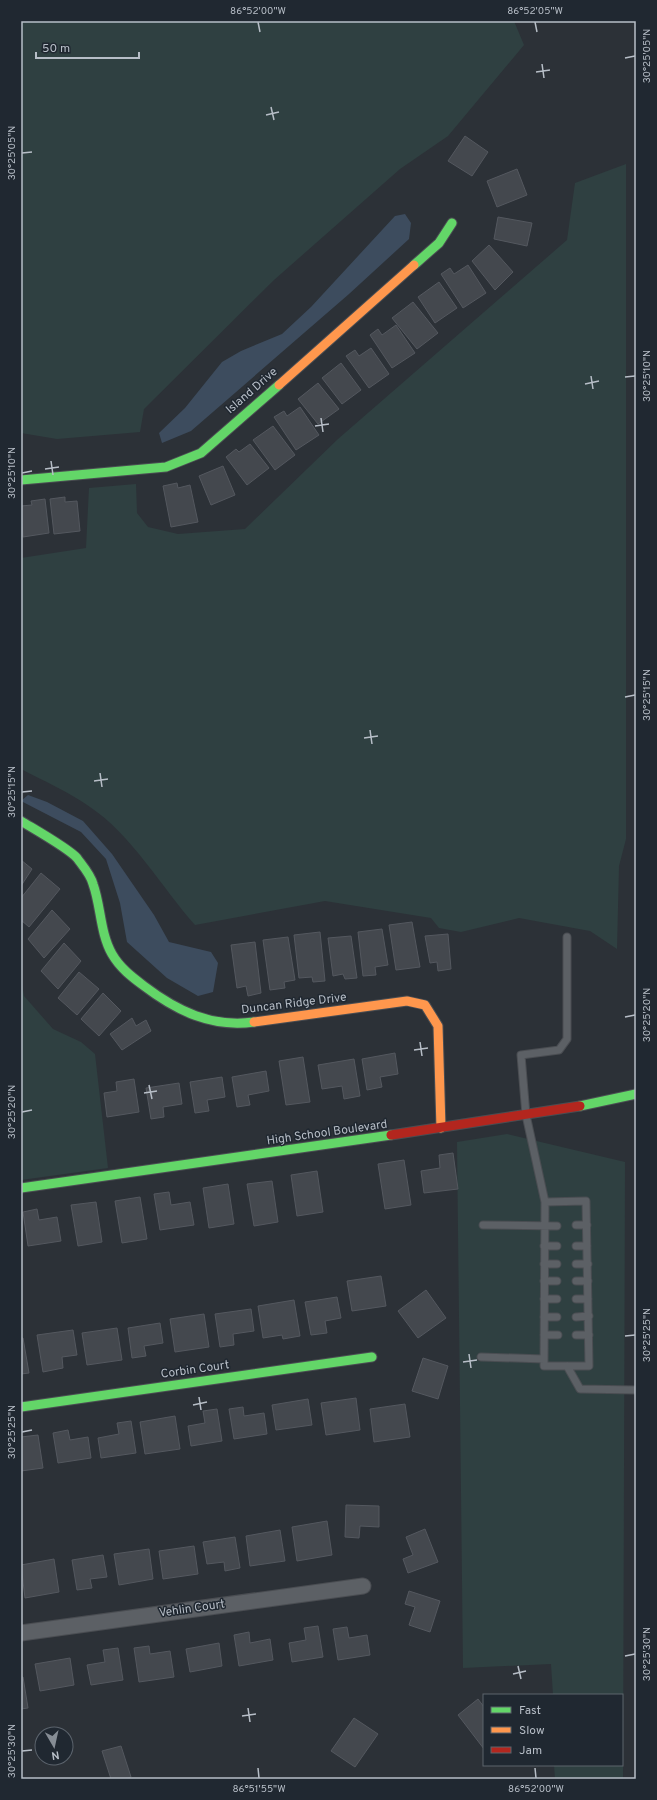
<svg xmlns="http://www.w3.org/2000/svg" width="657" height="1800" viewBox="0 0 657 1800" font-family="Overpass,sans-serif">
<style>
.green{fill:#2f4041}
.water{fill:#3d4c5e}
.building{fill:#44484e;stroke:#54585f}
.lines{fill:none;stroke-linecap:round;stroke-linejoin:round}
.lane-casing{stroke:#4a4d52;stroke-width:9}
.street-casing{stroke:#4a4d52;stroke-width:17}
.fast-casing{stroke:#4a4d52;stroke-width:11}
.slow-casing{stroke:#4a4d52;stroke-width:11}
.jam-casing{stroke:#4a4d52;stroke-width:11}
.lane{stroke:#5c6065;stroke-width:7}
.street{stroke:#5c6065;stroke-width:15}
.fast{stroke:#63d668;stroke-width:9}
.slow{stroke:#ff974d;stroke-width:9}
.jam{stroke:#b3261e;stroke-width:9}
.ticks{fill:none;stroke:#b7bec7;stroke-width:1.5}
.labels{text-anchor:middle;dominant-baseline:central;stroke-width:3;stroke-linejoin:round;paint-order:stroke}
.street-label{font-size:12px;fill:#b7bec7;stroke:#202831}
.neatline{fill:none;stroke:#b7bec7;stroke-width:1.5}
.ticks-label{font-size:10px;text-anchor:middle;fill:#b7bec7}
</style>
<rect width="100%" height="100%" fill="#2c3137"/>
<!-- green -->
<path class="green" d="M 21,21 L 514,21 L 524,45 L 448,136 L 400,169 L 274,280 L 144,409 L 140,432 L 57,439 L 21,433 Z
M 626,164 L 626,839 L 619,866 L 617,949 L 590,931 L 519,918 L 461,932 L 439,928 L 431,918 L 325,901 L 195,925 C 163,889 131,834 90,807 C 69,792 44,781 21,769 L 21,558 L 86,548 L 89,488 L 136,484 L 137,513 L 148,527 L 178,534 L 245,529 L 338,439 L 567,240 L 575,183 Z
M 21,979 L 24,996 L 53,1029 L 81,1042 L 95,1054 L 108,1168 L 21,1180 Z
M 507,1134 L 625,1162 L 623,1779 L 555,1779 L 554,1765 L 622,1765 L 622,1695 L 553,1695 L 551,1664 L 463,1668 L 457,1142 Z"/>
<!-- water -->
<path class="water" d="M 405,214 L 411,223 L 409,239 L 349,294 L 191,431 L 162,443 L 159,433 L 185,408 L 222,362 L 241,351 L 282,334 L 311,307 L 395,216 Z
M 28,795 L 47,802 L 83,821 L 112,854 L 154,915 L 169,942 L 211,952 L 218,963 L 213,992 L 198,996 L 167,978 L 127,942 L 120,903 L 106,859 L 81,832 L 21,801 Z"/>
<!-- building -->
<path class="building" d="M 465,136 L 488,152 L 472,176 L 448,161 Z
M 517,169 L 527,195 L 497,207 L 487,181 Z
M 498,217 L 532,223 L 527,246 L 494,239 Z
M 489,245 L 513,272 L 495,290 L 472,261 Z
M 468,265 L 486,293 L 463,308 L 441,274 L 450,268 L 454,274 Z
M 439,282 L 457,308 L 435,323 L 418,297 Z
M 413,302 L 438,333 L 417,349 L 392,318 Z
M 396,325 L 415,353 L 392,368 L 370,335 L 378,329 L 382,335 Z
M 371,348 L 389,374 L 369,388 L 346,356 L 355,350 L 359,356 Z
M 341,363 L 361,390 L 342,404 L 322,378 Z
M 318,383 L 339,409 L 318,424 L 298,399 Z
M 300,407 L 319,435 L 296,450 L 274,417 L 284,411 L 287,416 Z
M 273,426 L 295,455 L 275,470 L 253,440 Z
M 250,444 L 269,468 L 247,485 L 226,457 L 236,449 L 239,452 Z
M 223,466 L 235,495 L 211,505 L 199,476 Z
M 177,483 L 178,488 L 190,485 L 198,522 L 171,527 L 163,486 Z
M 65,497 L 65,502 L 77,501 L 80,531 L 54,534 L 50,499 Z
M 45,499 L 49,533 L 23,537 L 21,506 L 32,505 L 31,501 Z
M 21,860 L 32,869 L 21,886 Z
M 41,873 L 60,889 L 29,927 L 21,920 L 21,898 Z
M 52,910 L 70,929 L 44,958 L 28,939 Z
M 412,922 L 420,967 L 396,970 L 389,925 Z
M 382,929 L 388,965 L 375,967 L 376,975 L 363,976 L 358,932 Z
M 320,932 L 325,981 L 313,982 L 312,977 L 299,978 L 294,935 Z
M 448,934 L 451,969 L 438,971 L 437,962 L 430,963 L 425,936 Z
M 351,936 L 357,978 L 345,979 L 343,974 L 333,976 L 328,938 Z
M 288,937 L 295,980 L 284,982 L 285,988 L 270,990 L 263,940 Z
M 255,942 L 261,993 L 248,996 L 246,986 L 237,988 L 231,945 Z
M 64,943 L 81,961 L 58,989 L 41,971 Z
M 79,972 L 99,989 L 77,1015 L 58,998 Z
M 103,993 L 121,1011 L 99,1036 L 81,1019 Z
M 132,1018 L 136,1026 L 146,1020 L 151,1031 L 122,1050 L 110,1034 Z
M 395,1053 L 398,1074 L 380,1077 L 382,1087 L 367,1090 L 362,1059 Z
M 303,1057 L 310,1102 L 286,1105 L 279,1061 Z
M 354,1059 L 360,1096 L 344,1099 L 342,1086 L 322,1089 L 318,1065 Z
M 266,1071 L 269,1091 L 248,1095 L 250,1105 L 237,1107 L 232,1077 Z
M 222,1077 L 225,1097 L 207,1100 L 209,1111 L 195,1113 L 190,1082 Z
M 134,1079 L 139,1112 L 107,1117 L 104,1093 L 117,1091 L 116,1082 Z
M 179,1083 L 182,1104 L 163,1107 L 164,1117 L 151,1119 L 146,1088 Z
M 453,1153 L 458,1189 L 424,1193 L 421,1171 L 440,1168 L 439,1155 Z
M 404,1160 L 411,1205 L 385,1209 L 378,1164 Z
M 317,1171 L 323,1212 L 297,1216 L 291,1175 Z
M 272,1181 L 278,1222 L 254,1226 L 247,1184 Z
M 228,1184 L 234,1224 L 209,1228 L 203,1188 Z
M 169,1192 L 171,1205 L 190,1202 L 194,1225 L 160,1230 L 154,1194 Z
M 140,1197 L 147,1239 L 122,1243 L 115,1201 Z
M 96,1202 L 102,1242 L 78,1246 L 71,1205 Z
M 37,1209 L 39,1220 L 57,1217 L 61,1241 L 28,1246 L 23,1212 Z
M 381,1276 L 386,1306 L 352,1311 L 347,1281 Z
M 426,1290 L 446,1318 L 418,1338 L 398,1311 Z
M 337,1297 L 341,1318 L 325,1321 L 327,1333 L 311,1335 L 305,1302 Z
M 294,1300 L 300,1336 L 283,1339 L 282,1335 L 263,1338 L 258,1306 Z
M 251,1309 L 254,1331 L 233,1334 L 234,1345 L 220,1347 L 215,1314 Z
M 204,1314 L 209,1347 L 175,1352 L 170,1319 Z
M 160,1323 L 163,1343 L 144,1346 L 146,1356 L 132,1358 L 128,1328 Z
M 117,1328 L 122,1360 L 87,1365 L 82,1333 Z
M 73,1330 L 77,1355 L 62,1357 L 63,1368 L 43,1372 L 37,1335 Z
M 21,1338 L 23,1338 L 29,1373 L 21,1374 Z
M 423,1358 L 448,1366 L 438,1399 L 412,1391 Z
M 356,1398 L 360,1430 L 326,1435 L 321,1403 Z
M 308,1399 L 312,1425 L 276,1430 L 272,1405 Z
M 405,1404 L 410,1437 L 374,1442 L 370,1409 Z
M 243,1407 L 244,1416 L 264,1413 L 267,1434 L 234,1439 L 229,1409 Z
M 217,1409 L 222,1441 L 191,1446 L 188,1426 L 205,1423 L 203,1411 Z
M 175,1416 L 180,1449 L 145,1454 L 140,1422 Z
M 131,1421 L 136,1453 L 101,1458 L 98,1438 L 119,1434 L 117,1423 Z
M 68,1430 L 70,1440 L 88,1437 L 91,1458 L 58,1463 L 53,1433 Z
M 38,1435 L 43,1468 L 21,1471 L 21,1437 Z
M 346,1505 L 379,1506 L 379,1527 L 360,1526 L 359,1538 L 345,1537 Z
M 327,1521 L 332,1555 L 297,1561 L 292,1527 Z
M 425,1529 L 438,1562 L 408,1573 L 403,1559 L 413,1555 L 406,1537 Z
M 280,1530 L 285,1561 L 250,1566 L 246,1536 Z
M 235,1537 L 240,1568 L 225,1571 L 224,1562 L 207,1564 L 203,1542 Z
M 194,1546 L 198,1574 L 163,1579 L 159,1551 Z
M 149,1549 L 153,1579 L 119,1585 L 114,1554 Z
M 103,1555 L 107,1577 L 90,1579 L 92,1588 L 77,1590 L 72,1560 Z
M 54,1559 L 59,1592 L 25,1598 L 21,1565 Z
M 409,1591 L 440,1601 L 430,1632 L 409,1625 L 415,1607 L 405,1604 Z
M 318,1626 L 323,1657 L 292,1662 L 289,1643 L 306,1640 L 304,1628 Z
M 347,1627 L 349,1638 L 367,1635 L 370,1655 L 338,1660 L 333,1629 Z
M 249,1632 L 250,1643 L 270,1639 L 273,1660 L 239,1666 L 234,1635 Z
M 219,1643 L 222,1666 L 190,1672 L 186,1649 Z
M 149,1646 L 150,1654 L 170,1651 L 174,1677 L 139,1682 L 134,1648 Z
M 118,1648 L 123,1680 L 91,1685 L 87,1665 L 105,1662 L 103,1650 Z
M 70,1658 L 74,1685 L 40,1691 L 35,1664 Z
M 21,1677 L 23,1677 L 28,1708 L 21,1709 Z
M 478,1699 L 484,1707 L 484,1749 L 458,1715 Z
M 354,1718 L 378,1734 L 355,1767 L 331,1751 Z
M 121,1746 L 131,1777 L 124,1779 L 111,1779 L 102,1751 Z"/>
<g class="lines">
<!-- lane casing -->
<g class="lane-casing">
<path id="lane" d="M 545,1202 L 586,1201 L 589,1366 L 544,1366 L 545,1202 L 526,1115 L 521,1055 L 559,1050 L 567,1039 L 567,937
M 483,1225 L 557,1226
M 576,1225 L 587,1225
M 544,1246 L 557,1246
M 576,1246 L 587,1246
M 544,1264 L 557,1264
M 576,1264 L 588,1264
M 544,1281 L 557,1281
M 576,1281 L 588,1281
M 544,1299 L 557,1299
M 576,1299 L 588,1299
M 544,1317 L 557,1317
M 576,1317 L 589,1316
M 544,1335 L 558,1335
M 576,1335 L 589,1335
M 481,1357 L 544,1359
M 567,1366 L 580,1389 L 636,1390"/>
</g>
<!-- street casing -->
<g class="street-casing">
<path id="street" d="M 21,1633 L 363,1586"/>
</g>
<!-- fast casing -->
<g class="fast-casing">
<path id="fast" d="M 414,265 L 439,243 L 452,223
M 21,480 L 166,467 L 201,453 L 279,385
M 21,821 C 34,829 68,848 77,858 C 82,865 91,875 93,884 C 101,906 100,933 112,954 C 120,968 132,977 144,986 C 177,1011 212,1028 254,1022
M 580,1106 L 636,1094
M 21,1188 L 391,1135
M 21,1407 L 372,1357"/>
</g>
<!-- slow casing -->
<g class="slow-casing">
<path id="slow" d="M 279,385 L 414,265
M 254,1022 L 407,1001 L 425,1005 L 438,1026 L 441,1128"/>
</g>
<!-- jam casing -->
<g class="jam-casing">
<path id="jam" d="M 391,1135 L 580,1106"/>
</g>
<!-- lane -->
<use href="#lane" class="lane"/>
<!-- street -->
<use href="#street" class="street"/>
<!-- fast -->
<use href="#fast" class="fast"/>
<!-- slow -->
<use href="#slow" class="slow"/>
<!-- jam -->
<use href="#jam" class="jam"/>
</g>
<!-- ticks -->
<path class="ticks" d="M 258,22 L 260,32M 535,22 L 537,32M 625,58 L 635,56M 542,64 L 544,78M 536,72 L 550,70M 271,107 L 274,120M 266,115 L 279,112M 22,153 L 32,152M 591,376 L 593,389M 625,377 L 635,376M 585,384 L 599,381M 321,418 L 323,432M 315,426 L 329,424M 51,461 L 53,475M 45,469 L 59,467M 22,473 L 32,471M 625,697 L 635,695M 370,730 L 372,744M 364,738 L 378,736M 100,773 L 102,787M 94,781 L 108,779M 22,792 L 32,791M 625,1017 L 635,1015M 420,1042 L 422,1056M 414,1050 L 428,1048M 149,1085 L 152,1099M 144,1093 L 157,1091M 22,1112 L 32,1110M 625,1336 L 635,1335M 469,1354 L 471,1368M 463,1362 L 477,1360M 199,1397 L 201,1410M 193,1405 L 207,1402M 22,1432 L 32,1430M 625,1656 L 635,1654M 518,1666 L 521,1679M 513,1674 L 526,1671M 248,1708 L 250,1722M 242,1716 L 256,1714M 22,1751 L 32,1750M 258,1768 L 259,1778M 535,1768 L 536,1778"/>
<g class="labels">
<!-- street labels -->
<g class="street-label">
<text transform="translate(252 391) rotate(-41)">Island Drive</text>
<text transform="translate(294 1004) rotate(-7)">Duncan Ridge Drive</text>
<text transform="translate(327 1133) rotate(-8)">High School Boulevard</text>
<text transform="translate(195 1370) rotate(-8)">Corbin Court</text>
<text transform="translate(192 1609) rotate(-8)">Vehlin Court</text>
</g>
</g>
<!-- border -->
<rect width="657" height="1800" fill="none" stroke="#202831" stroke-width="44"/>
<!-- legend -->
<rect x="483" y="1694" width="140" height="72" fill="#202831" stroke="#5c646d"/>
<rect x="491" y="1707" width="20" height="6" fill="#63d668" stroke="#5c646d"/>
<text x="519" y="1714" font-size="12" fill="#b7bec7">Fast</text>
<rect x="491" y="1727" width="20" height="6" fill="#ff974d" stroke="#5c646d"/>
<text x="519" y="1734" font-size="12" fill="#b7bec7">Slow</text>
<rect x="491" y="1747" width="20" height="6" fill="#b3261e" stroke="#5c646d"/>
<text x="519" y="1754" font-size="12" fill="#b7bec7">Jam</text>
<!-- north arrow -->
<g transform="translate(54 1746) rotate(171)"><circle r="19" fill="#202831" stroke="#5c646d"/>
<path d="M0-3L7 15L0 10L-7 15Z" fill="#868d95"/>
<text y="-6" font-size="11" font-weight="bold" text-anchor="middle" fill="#b7bec7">N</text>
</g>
<!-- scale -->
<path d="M36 52v6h103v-6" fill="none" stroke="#b7bec7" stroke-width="2"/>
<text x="42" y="52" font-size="12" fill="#b7bec7" stroke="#202831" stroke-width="3" paint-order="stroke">50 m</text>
<rect x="22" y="22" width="613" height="1756" class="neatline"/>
<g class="ticks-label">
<text x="258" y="14">86°52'00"W</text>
<text x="535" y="14">86°52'05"W</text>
<text transform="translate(646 56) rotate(-90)" y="4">30°25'05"N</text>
<text transform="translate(11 153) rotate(-90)" y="4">30°25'05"N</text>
<text transform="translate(646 376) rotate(-90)" y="4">30°25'10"N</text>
<text transform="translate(11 473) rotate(-90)" y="4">30°25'10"N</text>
<text transform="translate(646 695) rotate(-90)" y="4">30°25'15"N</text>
<text transform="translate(11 792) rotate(-90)" y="4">30°25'15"N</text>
<text transform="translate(646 1015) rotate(-90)" y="4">30°25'20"N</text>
<text transform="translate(11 1112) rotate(-90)" y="4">30°25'20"N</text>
<text transform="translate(646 1335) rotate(-90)" y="4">30°25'25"N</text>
<text transform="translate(11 1432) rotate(-90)" y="4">30°25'25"N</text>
<text transform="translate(646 1654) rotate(-90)" y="4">30°25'30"N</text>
<text transform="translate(11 1751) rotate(-90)" y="4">30°25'30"N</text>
<text x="259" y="1792">86°51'55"W</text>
<text x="536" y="1792">86°52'00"W</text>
</g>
</svg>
